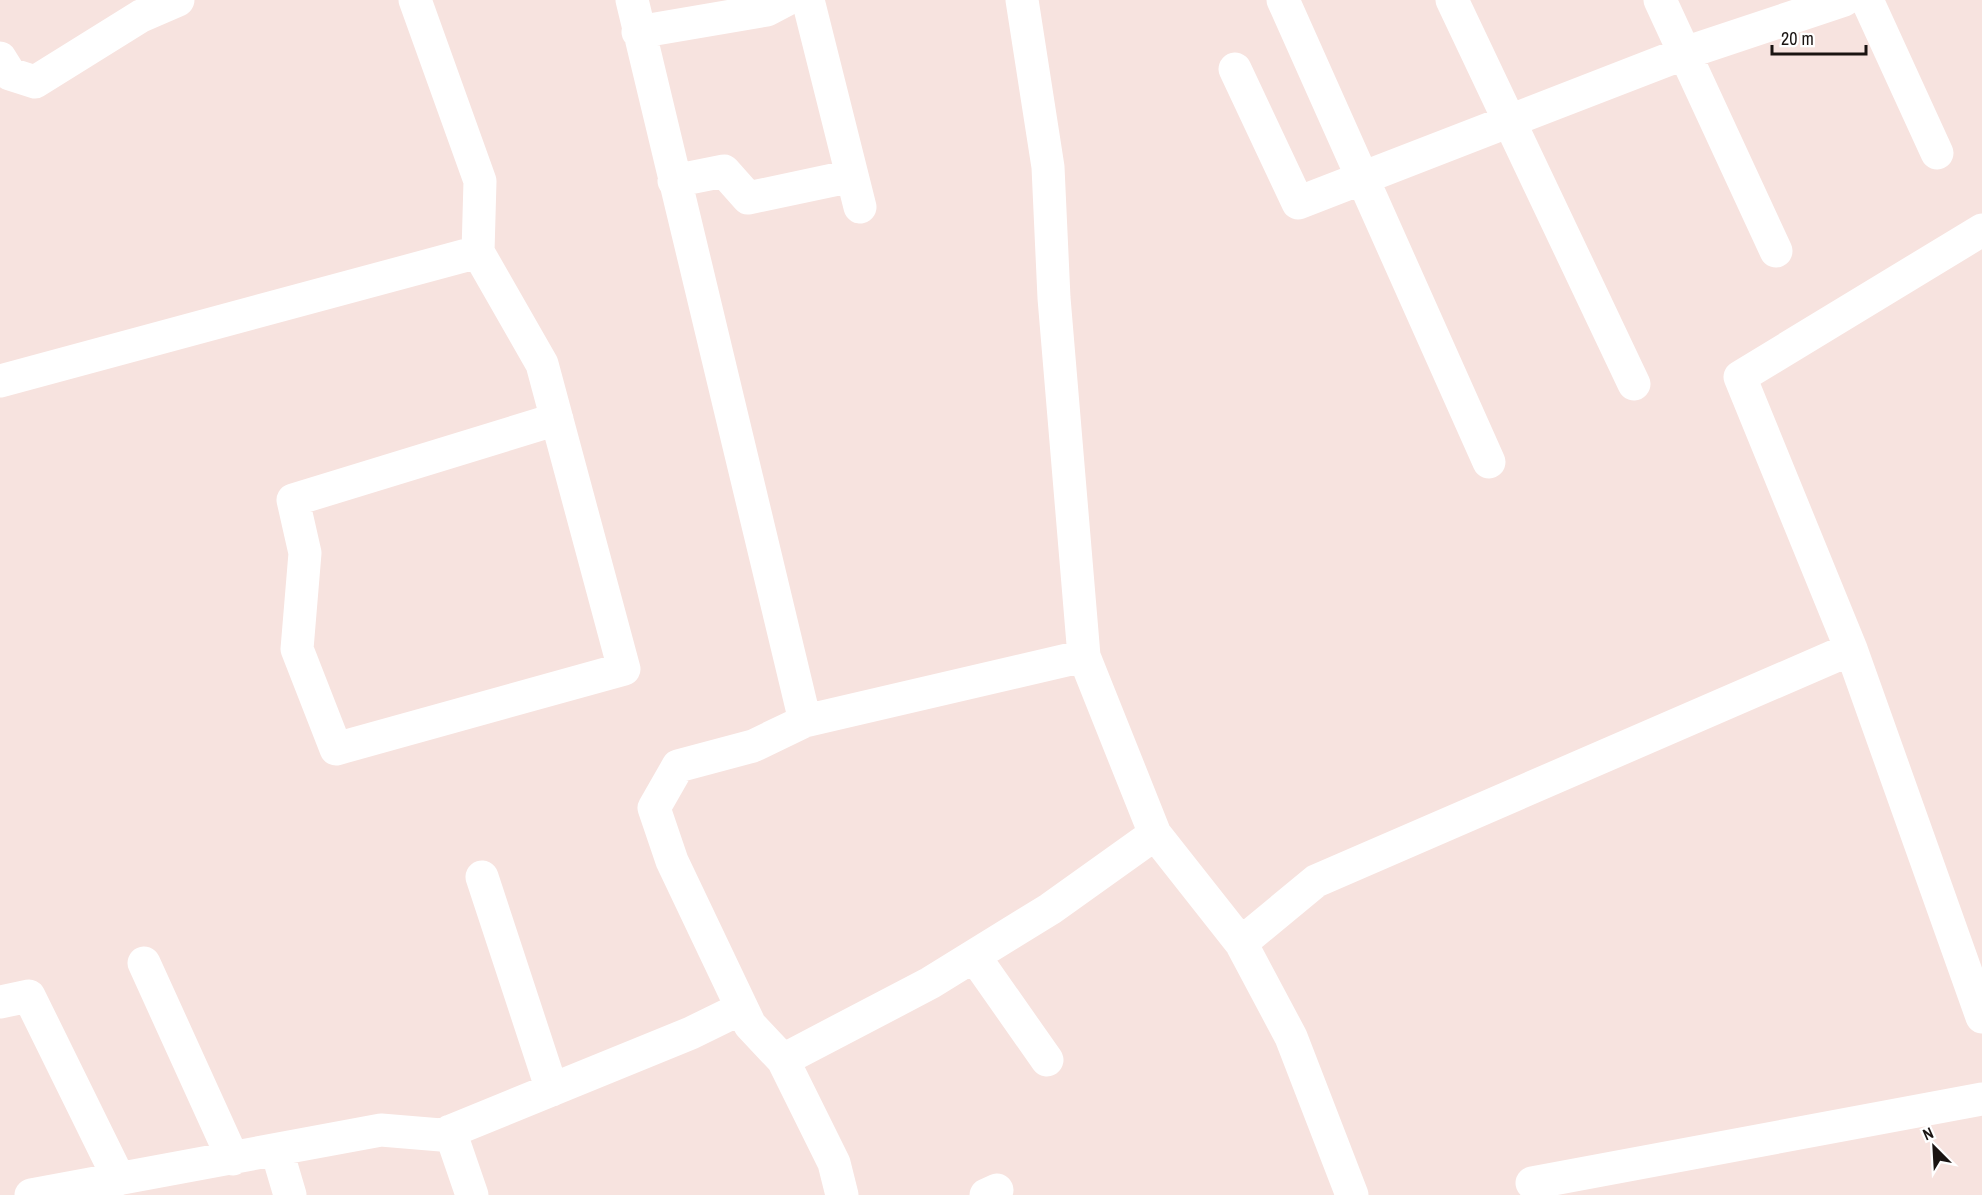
<svg xmlns="http://www.w3.org/2000/svg" width="1982" height="1195" viewBox="0 0 1982 1195" font-family="'Archivo Narrow',sans-serif">
<style>
.lines{fill:none;stroke-linecap:round;stroke-linejoin:round}
.street{stroke:#fff;stroke-width:33}
</style>
<rect width="100%" height="100%" fill="#f7e3df"/>
<g class="lines">
<!-- street -->
<path class="street" d="M 632,0 L 805,721
M 808,0 L 860,207
M 1022,0 L 1048,167 L 1054,298 L 1084,656 L 1155,834 L 1241,943 L 1291,1037 L 1352,1195
M 1283,0 L 1489,462
M 1452,0 L 1634,384
M 1660,0 L 1776,251
M 1867,0 L 1937,153
M 638,32 L 767,10 L 786,0
M 0,58 L 10,74 L 35,82 L 141,16 L 178,0
M 1235,69 L 1298,203 L 1685,53 L 1844,0
M 674,181 L 724,171 L 748,198 L 852,176
M 1982,230 L 1740,377 L 1851,649 L 1982,1017
M 478,252 L 542,364 L 624,669 L 336,749 L 297,649 L 305,553 L 293,500 L 557,419
M 0,381 L 478,252 L 480,181 L 415,0
M 482,877 L 552,1090
M 1241,943 L 1316,881 L 1851,649
M 974,956 L 1047,1060
M 144,963 L 233,1159
M 0,1002 L 29,996 L 119,1179
M 783,1060 L 930,983 L 1050,909 L 1155,834
M 450,1131 L 472,1195
M 277,1151 L 290,1195
M 1532,1183 L 1982,1099
M 31,1195 L 381,1130 L 441,1135 L 691,1033 L 742,1008
M 842,1195 L 834,1163 L 783,1060 L 750,1025 L 672,861 L 654,808 L 678,766 L 753,746 L 805,721 L 1084,656
M 986,1195 L 997,1190"/>
</g>
<!-- north arrow -->
<g transform="translate(1934 1147) rotate(336)" stroke="#ffffff" stroke-width="4.5" paint-order="stroke">
<path d="M0-4.5L10 22L0 15L-10 22Z" fill="#1a1412"/>
<text y="-9" font-size="16" font-weight="bold" text-anchor="middle" fill="#1a1412">N</text>
</g>
<!-- scale -->
<path d="M1772 45v9h94v-9" fill="none" stroke="#1a1412" stroke-width="3"/>
<text x="1781" y="45" font-size="18" fill="#1a1412" stroke="#ffffff" stroke-width="4.5" paint-order="stroke">20 m</text>
</svg>
